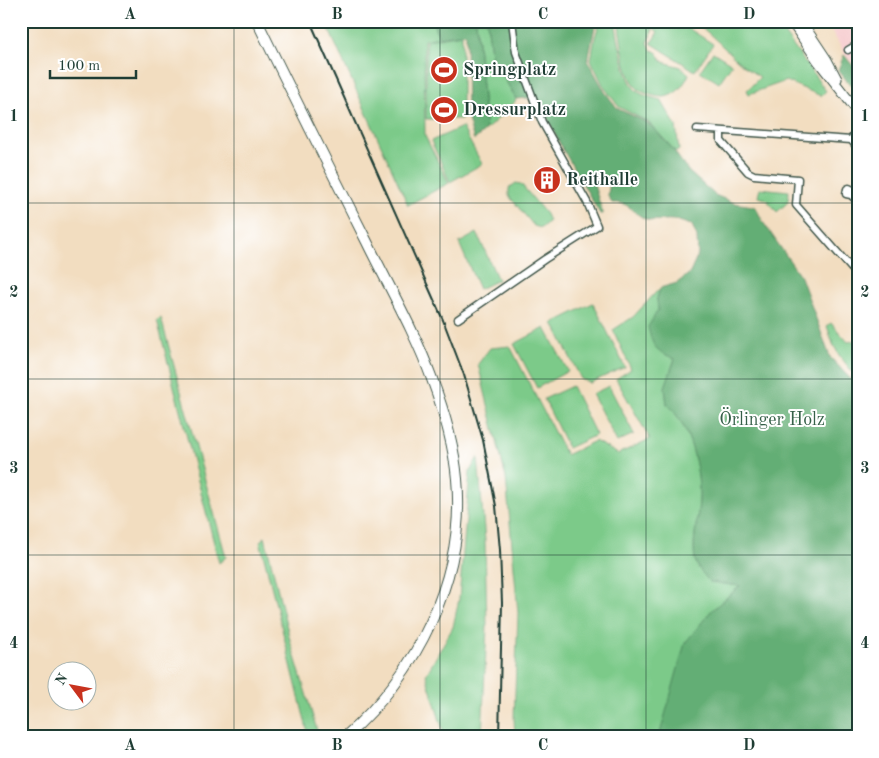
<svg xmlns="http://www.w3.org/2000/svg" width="879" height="758" viewBox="0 0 879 758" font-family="'Old Standard TT',serif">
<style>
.built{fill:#f7cfd1}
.green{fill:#7bca89;stroke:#4d845e}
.forest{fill:#64ae75;stroke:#427654}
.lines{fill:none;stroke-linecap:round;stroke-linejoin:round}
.street-casing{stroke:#3f5549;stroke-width:9}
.secondary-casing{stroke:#3f5549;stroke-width:11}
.primary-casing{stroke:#3f5549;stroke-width:12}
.street{stroke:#fff;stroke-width:6}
.secondary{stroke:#fff;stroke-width:9}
.primary{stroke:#fff;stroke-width:10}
.rail{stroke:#1f3d34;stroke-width:2}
.grid{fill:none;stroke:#1f3d34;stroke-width:1;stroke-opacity:0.55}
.labels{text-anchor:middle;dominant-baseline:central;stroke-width:4;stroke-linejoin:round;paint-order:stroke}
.poi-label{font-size:18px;font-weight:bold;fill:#1f3d34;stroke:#fff;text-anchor:start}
.park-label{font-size:18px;fill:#366049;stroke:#fff}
.neatline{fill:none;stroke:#1f3d34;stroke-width:2}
.grid-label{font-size:16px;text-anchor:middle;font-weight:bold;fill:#1f3d34}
</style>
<rect width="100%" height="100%" fill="#fff"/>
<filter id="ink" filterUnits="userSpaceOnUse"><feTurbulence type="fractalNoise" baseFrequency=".02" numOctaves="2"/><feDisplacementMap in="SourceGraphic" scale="10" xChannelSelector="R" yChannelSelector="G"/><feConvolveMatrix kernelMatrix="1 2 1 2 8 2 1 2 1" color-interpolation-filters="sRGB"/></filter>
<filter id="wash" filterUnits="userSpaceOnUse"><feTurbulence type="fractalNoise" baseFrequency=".0096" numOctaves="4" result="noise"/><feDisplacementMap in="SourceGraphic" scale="20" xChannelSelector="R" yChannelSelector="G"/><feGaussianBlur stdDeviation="1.12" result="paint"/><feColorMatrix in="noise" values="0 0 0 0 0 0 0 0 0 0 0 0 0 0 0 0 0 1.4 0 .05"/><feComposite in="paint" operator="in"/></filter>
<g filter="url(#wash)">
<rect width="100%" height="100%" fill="#f2ddc0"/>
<!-- built -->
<path class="built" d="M 826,21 L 858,21 L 858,70 L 845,54 Z"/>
<!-- green -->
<path class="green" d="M 325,21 L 432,21 L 439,37 L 424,40 L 425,136 L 449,183 L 408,205 Z
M 476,21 L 487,21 L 492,61 L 507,83 L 516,99 L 514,103 L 486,130 Z
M 600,21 L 615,21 C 618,36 625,84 638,92 C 644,96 654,98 661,100 L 676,126 L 679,150 L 676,152 L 648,122 L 619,107 L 604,87 L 591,60 L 595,37 Z
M 618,21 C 630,21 644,18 653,29 L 648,42 L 651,50 L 657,52 L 663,62 L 681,67 L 689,74 C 684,85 677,95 664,97 C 656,97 640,93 635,86 C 623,68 622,42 618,21 Z
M 647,21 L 677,21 L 713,44 L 695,71 L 651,43 L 658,32 C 653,29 654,25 647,21 Z
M 693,21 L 761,21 L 783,32 L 826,91 L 821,96 L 786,81 L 749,94 L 747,90 L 760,77 C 734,62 718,38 693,21 Z
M 462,34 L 462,119 L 426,119 L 426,40 Z
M 713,52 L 732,64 L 719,83 L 700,71 Z
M 462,127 L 482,164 L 450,182 L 431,141 Z
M 516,183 L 521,184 L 546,214 L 549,221 L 541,228 L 534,226 L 509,196 L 509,188 Z
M 760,188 L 789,191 L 788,202 L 777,212 L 766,199 L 758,197 Z
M 477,233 L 498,280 L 479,289 L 459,243 Z
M 660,288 L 657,299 L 664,354 L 675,358 L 665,388 L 667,404 C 690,425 701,471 699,501 C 698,520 692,540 695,559 C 697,567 706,576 710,582 L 741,586 L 711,611 L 666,718 L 659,737 L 515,737 L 514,718 L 518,613 L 506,478 L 478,364 L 490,348 L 510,346 L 566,455 L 595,441 L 618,454 L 650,439 L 616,379 L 631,369 L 613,330 L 633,317 Z
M 593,303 L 625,367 L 590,383 L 581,379 L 553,323 Z
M 161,318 L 226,557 L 219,563 L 157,320 Z
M 831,323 L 848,342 L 858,340 L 858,379 L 839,355 L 833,344 L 827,326 Z
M 545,328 L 568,371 L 537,388 L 514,344 Z
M 572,386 L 596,435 L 568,448 L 544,399 Z
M 609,386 L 634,434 L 617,442 L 592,394 Z
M 478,457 L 485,541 L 487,626 L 482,737 L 445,737 L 426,675 L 453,627 L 459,599 L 470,471 Z
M 265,537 L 290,640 L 319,737 L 309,737 L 260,541 Z"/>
<!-- forest -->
<path class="forest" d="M 432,21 L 476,21 L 486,130 L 474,140 L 467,116 L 466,33 L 439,37 Z
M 487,21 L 596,21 L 588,61 L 605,92 L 618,109 L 646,122 L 652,127 L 671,147 L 689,172 L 715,195 L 734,203 L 753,206 L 756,208 L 763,222 L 801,277 L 830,357 L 858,387 L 858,737 L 659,737 L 685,643 L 711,611 L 740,586 L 710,582 C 705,576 696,567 695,559 C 692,540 698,520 699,501 C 701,471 690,425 667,404 L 665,387 L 675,359 C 655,350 653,348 648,327 L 658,310 L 657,299 L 660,288 L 677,283 L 690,273 L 698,255 L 697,237 L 692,225 C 686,224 679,220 673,220 C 664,219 655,222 646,219 C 630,212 632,202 612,203 L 608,196 L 610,179 L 606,176 L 596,179 L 594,185 L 603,214 L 600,214 L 561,146 L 537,97 L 516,99 L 507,83 L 492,61 Z
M 844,55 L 858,72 L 858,94 L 838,70 Z"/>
</g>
<g filter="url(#ink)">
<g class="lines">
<!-- street casing -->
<g class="street-casing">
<path id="street" d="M 848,50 L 858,44
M 697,129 L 851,140 L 858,148
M 721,131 L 721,141 L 748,172 L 754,175 L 798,179 L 796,205 L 852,269 L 858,264
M 851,140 L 853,136 L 858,132
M 851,195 L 853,190 L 849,188 L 847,189 L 846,194 L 851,195 L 858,202
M 458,319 L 545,259 L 597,226 L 587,202 L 542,122 L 516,52 L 512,21"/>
</g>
<!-- secondary casing -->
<g class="secondary-casing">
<path id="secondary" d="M 791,21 L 818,61 L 858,112
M 801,21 L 827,60 L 837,79"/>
</g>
<!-- primary casing -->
<g class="primary-casing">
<path id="primary" d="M 257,21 C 293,95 330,169 367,242 C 389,287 415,332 432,379 C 444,411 454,445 457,479 C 466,577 417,674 345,737"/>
</g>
<!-- street -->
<use href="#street" class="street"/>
<!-- secondary -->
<use href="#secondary" class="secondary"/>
<!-- primary -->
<use href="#primary" class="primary"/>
<!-- rail -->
<path class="rail" d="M 310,21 L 443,320 L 464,375 L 483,440 L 496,506 L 500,550 L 502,603 L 499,737"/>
</g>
</g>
<!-- grid -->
<path class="grid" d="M 234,21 L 234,737M 440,21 L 440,737M 646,21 L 646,737M 21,203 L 858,203M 21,379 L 858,379M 21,555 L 858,555"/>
<!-- icons -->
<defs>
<g id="stadium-disc" transform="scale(1.4375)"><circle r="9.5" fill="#c8321e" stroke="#fff"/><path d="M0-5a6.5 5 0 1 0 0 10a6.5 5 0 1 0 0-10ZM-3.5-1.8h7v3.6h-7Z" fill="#fff"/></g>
<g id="building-disc" transform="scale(1.4375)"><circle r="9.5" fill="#c8321e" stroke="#fff"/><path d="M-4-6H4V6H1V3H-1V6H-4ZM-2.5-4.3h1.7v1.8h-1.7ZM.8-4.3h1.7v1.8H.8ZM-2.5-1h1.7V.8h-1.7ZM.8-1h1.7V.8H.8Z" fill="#fff"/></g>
</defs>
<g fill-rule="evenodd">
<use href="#stadium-disc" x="444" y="70"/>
<use href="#stadium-disc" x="444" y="110"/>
<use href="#building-disc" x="547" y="180"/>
</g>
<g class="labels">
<!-- poi labels -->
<g class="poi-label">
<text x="463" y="70">Springplatz</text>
<text x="463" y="110">Dressurplatz</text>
<text x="566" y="180">Reithalle</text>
</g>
<!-- park labels -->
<g class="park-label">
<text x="772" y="420">Örlinger Holz</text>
</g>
</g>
<!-- margin -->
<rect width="879" height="758" fill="none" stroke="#fff" stroke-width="55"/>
<!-- north arrow -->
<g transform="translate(72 686) rotate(302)"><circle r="24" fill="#ffffff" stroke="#a5b1ae"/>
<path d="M0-4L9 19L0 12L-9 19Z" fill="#c8321e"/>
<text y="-8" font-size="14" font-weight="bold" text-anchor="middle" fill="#1f3d34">N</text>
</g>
<!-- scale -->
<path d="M50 70v8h86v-8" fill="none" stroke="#1f3d34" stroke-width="2.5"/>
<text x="58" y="70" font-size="15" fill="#1f3d34" stroke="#ffffff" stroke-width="4" paint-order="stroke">100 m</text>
<rect x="28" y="28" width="824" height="702" class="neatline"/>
<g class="grid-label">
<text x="130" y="19">A</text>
<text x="337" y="19">B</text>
<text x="543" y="19">C</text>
<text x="749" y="19">D</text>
<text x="14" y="121">1</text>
<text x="865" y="121">1</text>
<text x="14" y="297">2</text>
<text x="865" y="297">2</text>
<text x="14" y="473">3</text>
<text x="865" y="473">3</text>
<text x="14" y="648">4</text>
<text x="865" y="648">4</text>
<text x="130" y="750">A</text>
<text x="337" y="750">B</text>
<text x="543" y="750">C</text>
<text x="749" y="750">D</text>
</g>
</svg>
